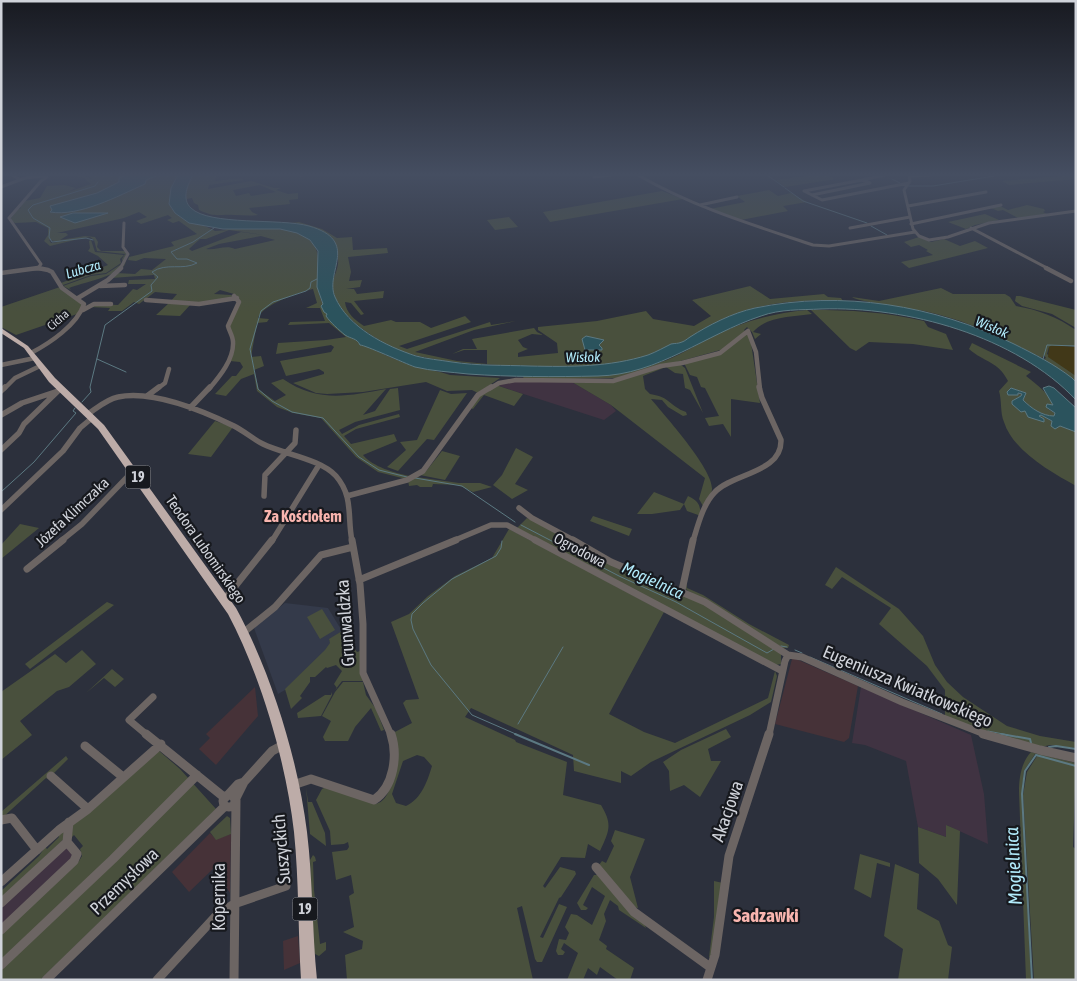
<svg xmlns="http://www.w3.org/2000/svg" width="1077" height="981" viewBox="0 0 1077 981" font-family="'Asap Condensed',sans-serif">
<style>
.commercial{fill:#463238}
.industrial{fill:#403342}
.built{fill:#343a4a}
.green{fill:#49503d;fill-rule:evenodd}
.sand{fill:#413818}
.water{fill:#2b535d;stroke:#5c7982}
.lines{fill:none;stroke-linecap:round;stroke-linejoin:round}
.stream-far1{stroke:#5c7982;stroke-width:1}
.stream{stroke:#5c7982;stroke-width:2}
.minor-far4{stroke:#6c6563;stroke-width:3}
.minor-far3{stroke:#6c6563;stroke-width:4.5}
.minor-far2{stroke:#6c6563;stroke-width:5.5}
.minor-far1{stroke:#6c6563;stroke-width:7}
.minor{stroke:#6c6563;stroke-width:9}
.highway{fill:#bdaca8;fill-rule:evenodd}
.labels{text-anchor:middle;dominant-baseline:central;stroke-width:4.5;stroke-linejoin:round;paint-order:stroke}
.far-street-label{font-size:12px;fill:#d0d3da;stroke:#17191e}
.far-water-label{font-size:14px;font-style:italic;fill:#b2ebfb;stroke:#17191e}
.shield{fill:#17191e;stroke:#989ba2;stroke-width:1}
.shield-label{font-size:14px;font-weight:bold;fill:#d0d3da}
.street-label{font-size:15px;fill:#d0d3da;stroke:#17191e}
.neighbourhood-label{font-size:16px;font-weight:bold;fill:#f9b5af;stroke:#17191e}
.water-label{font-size:16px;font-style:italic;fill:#b2ebfb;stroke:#17191e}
.near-street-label{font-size:18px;fill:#d0d3da;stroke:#17191e}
.near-water-label{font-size:19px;font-style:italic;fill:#b2ebfb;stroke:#17191e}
.near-neighbourhood-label{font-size:19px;font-weight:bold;fill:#f9b5af;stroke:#17191e}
</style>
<rect width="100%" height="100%" fill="#2c303c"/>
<!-- commercial -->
<path class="commercial" d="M 792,659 L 796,659 L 858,686 L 849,738 L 844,742 L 775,724 Z
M 255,687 L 258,716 L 216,765 L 199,749 L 210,738 L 206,734 Z
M 210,833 L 216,839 L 231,834 L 230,893 L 214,868 L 189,892 L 172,872 Z
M 298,936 L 300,963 L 284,970 L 283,941 Z"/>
<!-- industrial -->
<path class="industrial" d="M 507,382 L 572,382 L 611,405 L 616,411 L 604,420 L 496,385 Z
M 861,687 L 971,735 L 984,794 L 988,844 L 946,825 L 946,837 L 918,827 L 906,761 L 865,745 L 852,743 Z
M 66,846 L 75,858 L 1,927 L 1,906 Z"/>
<!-- built -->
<path class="built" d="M 285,603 L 328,608 L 342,631 L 329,640 L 332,645 L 285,690 L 278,694 L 254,628 Z"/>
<!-- green -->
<path class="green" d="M 71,175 L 83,175 L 97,182 L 86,175 L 178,175 L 171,188 L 171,208 C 188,227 199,221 215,231 L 228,230 L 223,229 C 250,229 316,220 318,258 C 320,282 314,287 325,309 C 329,316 334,326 340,330 C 363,345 388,358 414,366 C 426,370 440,371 450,375 L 500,378 L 478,393 L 472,390 L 447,391 L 426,382 L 363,392 L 327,394 L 316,393 L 293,383 L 324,374 L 324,372 L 319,369 L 286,376 L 280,361 L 331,352 L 334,347 L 331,345 L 276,354 L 278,343 L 326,340 L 346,337 L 329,323 L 288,325 L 290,322 L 325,321 L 320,308 L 306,308 L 317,303 L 313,289 C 298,293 263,304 258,318 L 269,319 L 267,322 L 257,323 L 251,357 L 261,356 L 264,366 L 254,370 L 259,390 L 275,401 L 286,395 L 271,383 L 283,379 C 318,403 348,396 386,389 L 363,415 L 375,411 L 390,389 L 398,388 L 400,410 L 355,422 L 339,430 L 342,434 L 359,425 L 399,414 L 400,417 L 356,429 L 344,436 L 351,444 L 394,434 L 397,441 L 363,455 C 373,467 395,473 410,476 L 406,479 L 378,472 L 356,457 L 321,418 L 293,413 L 277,407 L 257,391 L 254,374 L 241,379 L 226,396 L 215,394 L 232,376 L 236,376 L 243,367 L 240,362 L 230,361 L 233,348 L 229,325 L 239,305 L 234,294 L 220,290 L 214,294 L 231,295 L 235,298 L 203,304 L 170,302 L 177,294 L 155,292 L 139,304 L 134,302 L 122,311 L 108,311 L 110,308 L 90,307 L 95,304 L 118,305 L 133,289 L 137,290 L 146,284 L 128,284 L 129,280 L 155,279 L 154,275 L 111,278 L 116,273 L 135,274 L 141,269 L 152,270 L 166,259 L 144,258 L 136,261 L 128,260 L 129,257 L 174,246 L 171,242 L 197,234 L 179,221 L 173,223 L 167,220 L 172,218 L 168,215 L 141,224 L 136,221 L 147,217 L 139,212 L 124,218 L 57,233 L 66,233 L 68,235 L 60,240 L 85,236 L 95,237 L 98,242 L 97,247 L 101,251 L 126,251 L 127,254 C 126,258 126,263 124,266 C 116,276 82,283 69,288 L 71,290 L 63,286 L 91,276 L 106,274 L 123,263 L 122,259 L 125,254 L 97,251 L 94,240 L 90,237 L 59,242 L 49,240 L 51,243 L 79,239 L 50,246 L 44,241 L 48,235 L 48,228 L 36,222 L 15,223 L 11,221 L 11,218 L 18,209 L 21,208 L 20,207 L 25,201 L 40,198 L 47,186 L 64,185 L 76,188 L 68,192 L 91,184 L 84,178 ZM 229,230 L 264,235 L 241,232 L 192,251 L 189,249 L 200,239 L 206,239 ZM 261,236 L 275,240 L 235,249 C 226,244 215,251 206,249 L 219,244 Z
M 193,175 L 226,175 L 217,176 L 215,181 L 240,178 L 244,180 L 209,185 L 208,189 L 251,181 L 274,188 L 281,188 L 276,190 L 288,194 L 298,193 L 298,199 L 289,200 L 290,204 L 249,208 L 252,212 L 258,215 C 249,216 242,215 234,215 C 218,214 216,218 199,210 L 198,205 L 194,203 L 192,198 L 186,199 L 187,187 ZM 260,185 L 276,192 L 251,196 L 249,193 L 236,196 L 233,190 Z
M 814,175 L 824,175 L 836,179 L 785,187 L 776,180 Z
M 1076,175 L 1076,179 L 1009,185 L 1002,181 Z
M 769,190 L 778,196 L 791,193 L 807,202 L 783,206 L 788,211 L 741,220 L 710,209 L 745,202 L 737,196 Z
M 662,191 L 683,199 L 550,222 L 543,212 Z
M 1027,205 L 1044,209 L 1045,211 L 1043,212 L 1047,214 L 1018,218 L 1003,210 L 998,211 L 991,208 L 1000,206 L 1008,210 Z
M 985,214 L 999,220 L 975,225 L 966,229 L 948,222 Z
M 509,217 L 518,227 L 495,230 L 487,220 Z
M 299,222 L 322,229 L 337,238 L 352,237 L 353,250 L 387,248 L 388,253 L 348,257 L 351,272 L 349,281 L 362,280 L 360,287 L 346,289 L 354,289 L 357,294 L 384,291 L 383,298 L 354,301 L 364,314 L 361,315 L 351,303 L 345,302 C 346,313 355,320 364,326 L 391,320 L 396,322 L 420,322 L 431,328 L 465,316 L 471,322 L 399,346 L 407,349 L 490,322 L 491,325 L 516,321 L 474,330 L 415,352 L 457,361 L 487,364 L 487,350 L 464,350 L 452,354 L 463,349 L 477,349 L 472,339 L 534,328 L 537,332 L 543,335 L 532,334 L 518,340 L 523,347 L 528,349 L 518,353 L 518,357 L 558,353 L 557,343 L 538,330 L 538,327 L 597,321 L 646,311 L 653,319 L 694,326 L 711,316 L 692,300 L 750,286 L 770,299 L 824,294 L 828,297 L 841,298 L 843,301 C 805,299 760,302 725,318 C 710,324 697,334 683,342 C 679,344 675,343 672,344 C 665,347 656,352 648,355 C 615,367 577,367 541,366 C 500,365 459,365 418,356 C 390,350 337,320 333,289 C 331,280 337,273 338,264 C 340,234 317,226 291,223 Z
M 919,237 L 931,242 L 944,239 L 960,246 L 975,241 L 988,248 L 909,268 L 901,262 L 933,255 L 926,251 L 928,250 L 919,245 L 911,247 L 904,242 Z
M 91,240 L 95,252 L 124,255 L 120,259 L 121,263 L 106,273 L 91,275 L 63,285 L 61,283 L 108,265 L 98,256 L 88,251 L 90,248 L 89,241 Z
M 60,287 L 83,305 L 80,313 L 16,335 L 1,327 L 1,307 Z
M 941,288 L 953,294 L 1005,294 L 1010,297 L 1016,306 C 1039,310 1057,317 1076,330 L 1076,347 L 1059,345 L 1049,347 L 1047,354 L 1076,376 L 1076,382 L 1044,359 L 1046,358 L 1044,355 L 1042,358 C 1004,339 967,320 924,311 C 912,309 858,302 852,297 L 879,301 Z
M 1016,296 L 1020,296 L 1076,310 L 1076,328 L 1052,314 L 1022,306 L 1015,301 Z
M 169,303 L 191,304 L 180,316 L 156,315 Z
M 807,310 L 812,314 C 792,317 767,316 753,332 L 761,334 L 755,339 L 752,332 L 747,327 L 744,330 L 750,336 L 760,403 L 731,399 L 731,437 L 723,424 L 709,426 L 705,418 L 719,416 L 705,388 L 701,387 L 697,377 L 690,375 L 684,363 L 711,356 L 724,349 L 677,362 L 685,368 L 703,413 L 690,390 L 685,388 L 683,374 L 675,373 L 666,367 L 643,376 L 645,389 L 650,394 C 671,397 669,406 686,412 L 687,415 L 683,416 L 668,407 L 662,400 L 651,399 C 665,416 713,469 712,489 C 712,496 706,501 703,506 L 699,499 L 705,478 L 611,405 L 572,382 L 608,383 L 618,378 L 524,380 L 523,376 C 574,377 618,378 667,360 C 682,354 696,345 711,337 C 742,322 772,313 807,310 Z
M 811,310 C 851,310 885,312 924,321 L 928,327 L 946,334 L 953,350 L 913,344 L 869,342 L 856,351 L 850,348 Z
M 972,343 L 1031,372 L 1026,376 C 1037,385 1048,392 1053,405 L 1048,409 L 1056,414 L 1054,416 C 1042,416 1031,408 1023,400 L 1026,393 L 1011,388 L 1008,395 L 1022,394 L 1021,396 L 1017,398 L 1025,411 L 1041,415 L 1060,426 L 1076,432 L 1076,486 C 1051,472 1013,451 1004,422 C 1000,413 1002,401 999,391 L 1008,381 C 998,361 985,363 969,349 Z
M 496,385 L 523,394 L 514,406 L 484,395 L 473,409 L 471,408 L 479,396 Z
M 440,390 L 451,394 L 467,393 L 434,440 L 427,439 L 398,471 L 387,467 L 406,450 L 400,442 L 417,440 Z
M 215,421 L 233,427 L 211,457 L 188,454 Z
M 516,448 L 533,457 L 515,484 L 528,490 L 512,499 L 493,485 L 502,475 Z
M 442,451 L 460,456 L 445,480 L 420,475 L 427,470 Z
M 416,477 L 459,483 L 480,483 L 492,487 L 473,492 L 458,485 L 433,484 L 432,487 L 420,487 L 417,485 L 409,486 L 408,480 Z
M 654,492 L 684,504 L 688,496 C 699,501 700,505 701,516 L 687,511 L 684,504 L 680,510 L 652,514 L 637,514 Z
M 593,516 L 632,529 L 629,536 L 590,521 Z
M 527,518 L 556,530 L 590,552 L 703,602 L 781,652 L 781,664 L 776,665 L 517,528 Z
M 20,524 L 39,528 L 1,559 L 1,545 Z
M 509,529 L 664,612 L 609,714 L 644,732 L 675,743 L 768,698 L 775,671 L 777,676 L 771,702 L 750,715 L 651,762 L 631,776 L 621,771 L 621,783 L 574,771 L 573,755 L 471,708 L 465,717 L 515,740 L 516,742 L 567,762 L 563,795 L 601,805 C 613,825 609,831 600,851 L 588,844 L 585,858 L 561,857 L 543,886 L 545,888 L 560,867 L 575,871 L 576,874 L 561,897 L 559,898 L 540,937 L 543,938 L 559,904 L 567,907 L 542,962 L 537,962 L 535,959 L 522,906 L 517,908 L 533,980 L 347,980 L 345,955 L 362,949 L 363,941 L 343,932 L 354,927 L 349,896 L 354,893 L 351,875 L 336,880 L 332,852 L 347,850 L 349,847 L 348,842 L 344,844 L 331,845 L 330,831 L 316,800 L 322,789 L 326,787 L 376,804 C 398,798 393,752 393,733 L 412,723 L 403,703 L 406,700 L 419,699 L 391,622 L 409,614 L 428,596 L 455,576 L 492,558 ZM 417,755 L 424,757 L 432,766 C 427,782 422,798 406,806 L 396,803 L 392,794 L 403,761 Z
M 836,567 L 899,609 L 923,636 L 935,665 L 947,682 L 963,697 L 1007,726 L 1040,736 L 1076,742 L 1076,748 L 1050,745 L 1041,747 L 985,732 L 945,716 L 945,690 L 927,666 L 879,624 L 891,608 L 842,577 L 832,589 L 825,585 Z
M 686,580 L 687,588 L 703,595 L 749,624 L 789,645 L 788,648 L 783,648 L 688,591 L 685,588 Z
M 107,602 L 114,605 L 30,669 L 25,664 Z
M 322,609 L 335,630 L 320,639 L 307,617 Z
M 342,631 L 357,652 L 360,651 L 363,681 L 342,681 L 335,690 L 337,688 L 334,684 L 342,671 L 336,665 L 327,668 L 326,667 L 315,677 L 310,677 L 310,682 L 300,696 L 302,698 L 291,709 L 285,689 L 325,650 L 330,643 L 329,639 Z
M 82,650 L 96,664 L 69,687 L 57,691 L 20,721 L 32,735 L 1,760 L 1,692 L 55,654 L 66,663 Z
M 112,669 L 124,679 L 115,687 L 104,678 L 86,693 Z
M 363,682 L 366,695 L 376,709 L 384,730 L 381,731 L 371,708 L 355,727 L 348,741 L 325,741 L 323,737 L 331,721 L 322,716 L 335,692 L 343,682 Z
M 332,692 L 332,695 L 321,716 L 298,718 L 297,713 L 325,695 L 331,695 Z
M 726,729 L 731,737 L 708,749 L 711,761 L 721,761 L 700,797 L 684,785 L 670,791 L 669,771 L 663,762 L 681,750 Z
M 158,750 L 180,769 L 216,809 L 40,980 L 1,980 L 1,934 L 79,861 L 82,856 L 80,849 L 83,846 L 74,835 L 70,839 L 73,825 Z
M 1031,752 L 1076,763 L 1073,847 L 1076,849 L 1076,980 L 1034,980 L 1023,795 L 1027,772 L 1037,756 L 1035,754 L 1024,771 L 1022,789 L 1031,980 L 1026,980 L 1019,792 C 1019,778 1021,763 1031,752 Z
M 66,756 L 68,759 L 48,779 L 46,778 L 1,819 L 1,812 Z
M 306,787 L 308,802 L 312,802 L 325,833 L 326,846 L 310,834 Z
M 227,816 L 230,818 L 231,834 L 216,840 L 210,832 Z
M 946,825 L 960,831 L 957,905 L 938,879 L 919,863 L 918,827 L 946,837 Z
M 63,828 L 65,838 L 1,898 L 1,891 L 39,856 L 45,847 L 47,849 L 59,837 L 58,834 Z
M 615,830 L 645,839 L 630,877 L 638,908 L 633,907 L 599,865 L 602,861 L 606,863 L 614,846 L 611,841 Z
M 860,854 L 890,863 L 890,867 L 877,863 L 871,898 L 854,889 Z
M 313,855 L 315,857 L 316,861 L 313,862 L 314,890 L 320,944 L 326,942 L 326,950 L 319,956 L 315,954 L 314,951 L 310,860 Z
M 895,864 L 919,874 L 917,909 L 939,921 L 948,945 L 952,947 L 948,980 L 898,980 L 903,949 L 884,936 Z
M 594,875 L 598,875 L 644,923 L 646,928 L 619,910 L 618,906 L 610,900 L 604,914 L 606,921 L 599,940 L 607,946 L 606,949 L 634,968 L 630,980 L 618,980 L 600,967 L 597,975 L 588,968 L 583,980 L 567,980 L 578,953 L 564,943 L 561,949 L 565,952 L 563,955 L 558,955 L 556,951 L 559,939 L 566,940 L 569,933 L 565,927 L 571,914 L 577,915 L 592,925 L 605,896 L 592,887 L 583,905 L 588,908 L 586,910 L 581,910 L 577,903 Z
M 714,881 L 723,883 L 711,958 L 709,957 L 714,917 Z"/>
<!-- sand -->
<path class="sand" d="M 1052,345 L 1076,347 L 1076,376 L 1048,357 L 1049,347 Z"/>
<!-- water -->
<path class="water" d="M 111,175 L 152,175 L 156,176 L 146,180 L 145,184 C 118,196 79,217 50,212 L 52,210 L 50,206 L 97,193 L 119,182 L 119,178 L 126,175 Z
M 178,175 L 193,175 C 188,184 181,199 191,208 C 209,226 281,218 309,226 C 361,241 324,272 335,297 C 348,327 385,346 416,356 C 427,359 440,360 452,362 C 478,366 504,365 530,366 C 570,367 610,367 648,355 C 656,352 665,347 671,344 C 676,343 677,344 682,342 C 685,341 687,339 690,337 C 709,325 732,313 755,308 C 842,290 934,305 1014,344 C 1034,354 1054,364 1072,378 L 1076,382 L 1076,400 C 1016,336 907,306 821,309 C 801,310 780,309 761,316 C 706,334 658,375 598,376 C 554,377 511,377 468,374 C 451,372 431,371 415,367 C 404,363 365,345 360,345 C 357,338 351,339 345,335 C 339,330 330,322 326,316 L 327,314 L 324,312 L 321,306 L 323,304 L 317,287 L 318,251 L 310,240 L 297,233 L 280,229 L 223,229 L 189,223 L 175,213 L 169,204 L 171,188 Z
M 73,213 L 108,213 L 75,223 L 60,217 Z
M 586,336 L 604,340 L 599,345 L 602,348 L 602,350 L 585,350 L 582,339 Z
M 1049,386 L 1054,388 L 1076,408 L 1076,432 L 1060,426 L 1055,429 L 1051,426 L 1052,421 L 1041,415 L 1039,416 L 1044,419 L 1044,422 L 1028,417 L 1025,411 L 1021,412 L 1012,404 L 1012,401 L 1021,396 L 1022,394 L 1018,393 L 1018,395 L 1008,395 L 1007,392 L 1011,388 L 1026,393 L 1023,400 C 1031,408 1042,416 1054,416 L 1055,413 L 1046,407 L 1047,404 L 1053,405 L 1043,388 Z"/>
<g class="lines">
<!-- stream-far1 -->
<path class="stream-far1" d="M 767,175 L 784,187
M 892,179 L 900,183
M 908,186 L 933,186 L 1000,175
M 785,188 L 803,201 L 867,223
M 871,226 L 887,235
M 93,240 L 86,238 L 52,242 L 49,237 L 50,228 L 33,218 L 28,210 L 33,205 L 95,186 L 98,182
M 317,279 L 311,282 L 310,288 L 306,291 L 273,302 L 261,311 L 250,349 L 258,389 L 272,401 L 292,412 L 323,418 L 359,457 L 379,470 L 407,477
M 97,359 L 126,372
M 1043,359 L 1047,345 L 1076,346
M 82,402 L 91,392 L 90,387 L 105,325 L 152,291 L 151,285 L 158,277 L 152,272 C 167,262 182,271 197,263 L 187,259 L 177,259 L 171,252 L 193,242 L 214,228
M 415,478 L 462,486 L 515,522
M 1,492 L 34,462 L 76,413 L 73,411 L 75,408
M 521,525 L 619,576 L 676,602 L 767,653 L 774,649
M 502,541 L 501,548 L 496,556 L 452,579 L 423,603 L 412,614 L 411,620 L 413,629 L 431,665 L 472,715 L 518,735
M 781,646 L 787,647
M 795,650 L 802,653
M 810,657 L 942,714
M 518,724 L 563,647
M 988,731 L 1008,735"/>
<!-- stream -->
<path class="stream" d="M 515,734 L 589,765
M 1001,734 L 1030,739 L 1031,743
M 1049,747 L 1056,746 L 1076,749
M 1036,755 L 1076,766
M 1032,980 L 1022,794 L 1025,771 L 1036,755"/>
<!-- minor-far4 -->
<path class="minor-far4" d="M 12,175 L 19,179
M 300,175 L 303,175
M 638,175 C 693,207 753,225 813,245 L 829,246 L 915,232
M 909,175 L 910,181 L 904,190 L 913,229 L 919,236 L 929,240 L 948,237 L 989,223 L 1076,211
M 909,176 L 931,175
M 594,177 L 611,175
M 862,180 L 804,191 L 822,200 L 909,183
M 1,187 L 25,178 L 44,176
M 812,195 L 870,183 L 862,180 L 885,175
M 700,205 L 737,197
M 908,206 L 986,192
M 911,224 L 1001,205
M 850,228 L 910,217
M 971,228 L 1049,269
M 38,268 L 41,264 L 9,218 L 41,181 L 47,177 L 44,176
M 30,269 L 44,269
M 120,269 L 128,254 L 123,247 L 124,223"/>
<!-- minor-far3 -->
<path class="minor-far3" d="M 1046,268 L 1071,281
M 1,273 L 38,268 L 48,270 L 52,272 L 62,288 L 84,304 C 77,325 50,343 31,353
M 100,286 L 125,285
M 78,298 L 108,280 L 121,268
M 146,300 L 199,304 L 237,298
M 83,310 L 94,304 L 111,304
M 1,365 L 35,358
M 4,389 L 15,378 L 40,366
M 157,389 L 165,383 L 169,369
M 209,389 C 220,376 234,359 233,342 C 233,336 229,331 228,326 L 239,302 L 234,296
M 489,389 L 499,383 L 516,380 L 613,381 L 661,366 L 682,363 L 720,353 L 748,331 L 756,352 L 760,389"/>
<!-- minor-far2 -->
<path class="minor-far2" d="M 1,391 L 5,387
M 147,396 L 159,387
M 190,408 L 210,387
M 88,414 C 97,408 107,399 118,397 C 152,390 203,411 234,426 C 244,431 253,439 263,444 C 283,454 321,459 336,476 C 354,497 347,517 352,541
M 1,415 L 22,403 L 58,391
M 1,450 L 19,433 L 24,424 L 58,391
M 264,496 L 265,475 L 295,443 L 296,430
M 347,496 L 407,480 L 423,471 L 478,395 L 491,387
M 519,508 L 532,518 L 575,541
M 1,510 L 63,451 L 80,428 L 92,418
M 61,541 L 82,524 L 133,471
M 272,541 L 319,465
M 453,541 L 491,525 L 507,525 L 537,541
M 693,541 C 698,525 703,504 715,492 C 733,473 782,473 781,440 L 762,398 L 759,387"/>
<!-- minor-far1 -->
<path class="minor-far1" d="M 352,540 L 360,584 L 363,624 L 363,673 L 391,735
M 535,540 L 782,671
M 573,540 L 611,562 L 705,602 L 788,655
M 27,569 L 63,540
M 359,580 L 456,540
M 682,590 L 693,540
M 224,600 L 272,540
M 244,632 L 275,607 L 321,555 L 353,547
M 788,655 L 802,657 L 902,702 L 987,735
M 147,735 L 129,720 L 153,697
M 769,735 L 785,661 L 788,655"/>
<!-- minor -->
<path class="minor" d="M 146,734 L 225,798
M 983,734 L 1040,750 L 1076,758
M 85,746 L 123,777
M 51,776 L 88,809
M 293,785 L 311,779 L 374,800 C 394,787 398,755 391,734
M223 801a6 6 0 1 1 12 0a6 6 0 1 1-12 0Z
M 227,796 L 238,784 L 244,782 L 272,751 L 283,745
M 236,798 L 244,782
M 1,820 L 12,818 L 37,850
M 596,867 L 634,912 L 710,967
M 1,882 L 59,830 L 88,809 L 161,744
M 1,903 L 67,842 L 69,822
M 1,930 L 74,861 L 77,854 L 67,842
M 1,965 L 113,859 L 197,775
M 46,980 L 224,807
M 157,980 L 215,917 L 234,904 L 286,886
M 234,980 L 236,800
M 707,980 L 715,955 L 729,856 L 769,734"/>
<!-- highway -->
<path class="highway" d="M 1,328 L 28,346 L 55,378 L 104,425 L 236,608 C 271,672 298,759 307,832 C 313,881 312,930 317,980 L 301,980 C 298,930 299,881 294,832 C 286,762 261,676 228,614 L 98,429 L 49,382 L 24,348 L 1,333 Z"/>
</g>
<!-- sky -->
<linearGradient id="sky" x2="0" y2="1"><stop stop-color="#181a21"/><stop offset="0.56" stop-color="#454e61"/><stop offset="1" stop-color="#454e61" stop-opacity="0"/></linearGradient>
<rect width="1077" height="312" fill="url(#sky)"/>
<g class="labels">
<!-- far-street labels -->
<g class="far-street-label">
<text transform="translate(58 320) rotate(-41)">Cicha</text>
</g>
<!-- far-water labels -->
<g class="far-water-label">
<text transform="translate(83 269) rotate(-16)">Lubcza</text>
<text transform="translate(992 327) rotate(23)">Wisłok</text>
<text transform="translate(583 357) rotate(-1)">Wisłok</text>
</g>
<!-- shield labels -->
<g class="shield">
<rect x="125.5" y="465.5" width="25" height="23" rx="4"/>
<rect x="292.5" y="897.5" width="25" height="23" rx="4"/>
</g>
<g class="shield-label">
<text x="138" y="477">19</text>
<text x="305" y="909">19</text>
</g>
<!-- street labels -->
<g class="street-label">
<text transform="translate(72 512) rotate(-43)">Józefa Klimczaka</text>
<text transform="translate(206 549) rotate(55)">Teodora Lubomirskiego</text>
<text transform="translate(580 550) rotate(28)">Ogrodowa</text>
</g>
<!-- neighbourhood labels -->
<g class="neighbourhood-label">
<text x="303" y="516">Za Kościołem</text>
</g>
<!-- water labels -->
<g class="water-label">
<text transform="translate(653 580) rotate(25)">Mogielnica</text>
</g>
<!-- near-street labels -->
<g class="near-street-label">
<text transform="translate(345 623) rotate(-94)">Grunwaldzka</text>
<text transform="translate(908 686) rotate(23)">Eugeniusza Kwiatkowskiego</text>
<text transform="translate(727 811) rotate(-71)">Akacjowa</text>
<text transform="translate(281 849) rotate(-95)">Suszyckich</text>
<text transform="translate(124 881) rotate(-44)">Przemysłowa</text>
<text transform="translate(218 897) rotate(-90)">Kopernika</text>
</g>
<!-- near-water labels -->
<g class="near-water-label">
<text transform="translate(1013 866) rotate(-93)">Mogielnica</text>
</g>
<!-- near-neighbourhood labels -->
<g class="near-neighbourhood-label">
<text x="766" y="915">Sadzawki</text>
</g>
</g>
<!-- border -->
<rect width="1077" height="981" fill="none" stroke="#d0d3da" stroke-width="5"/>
</svg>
